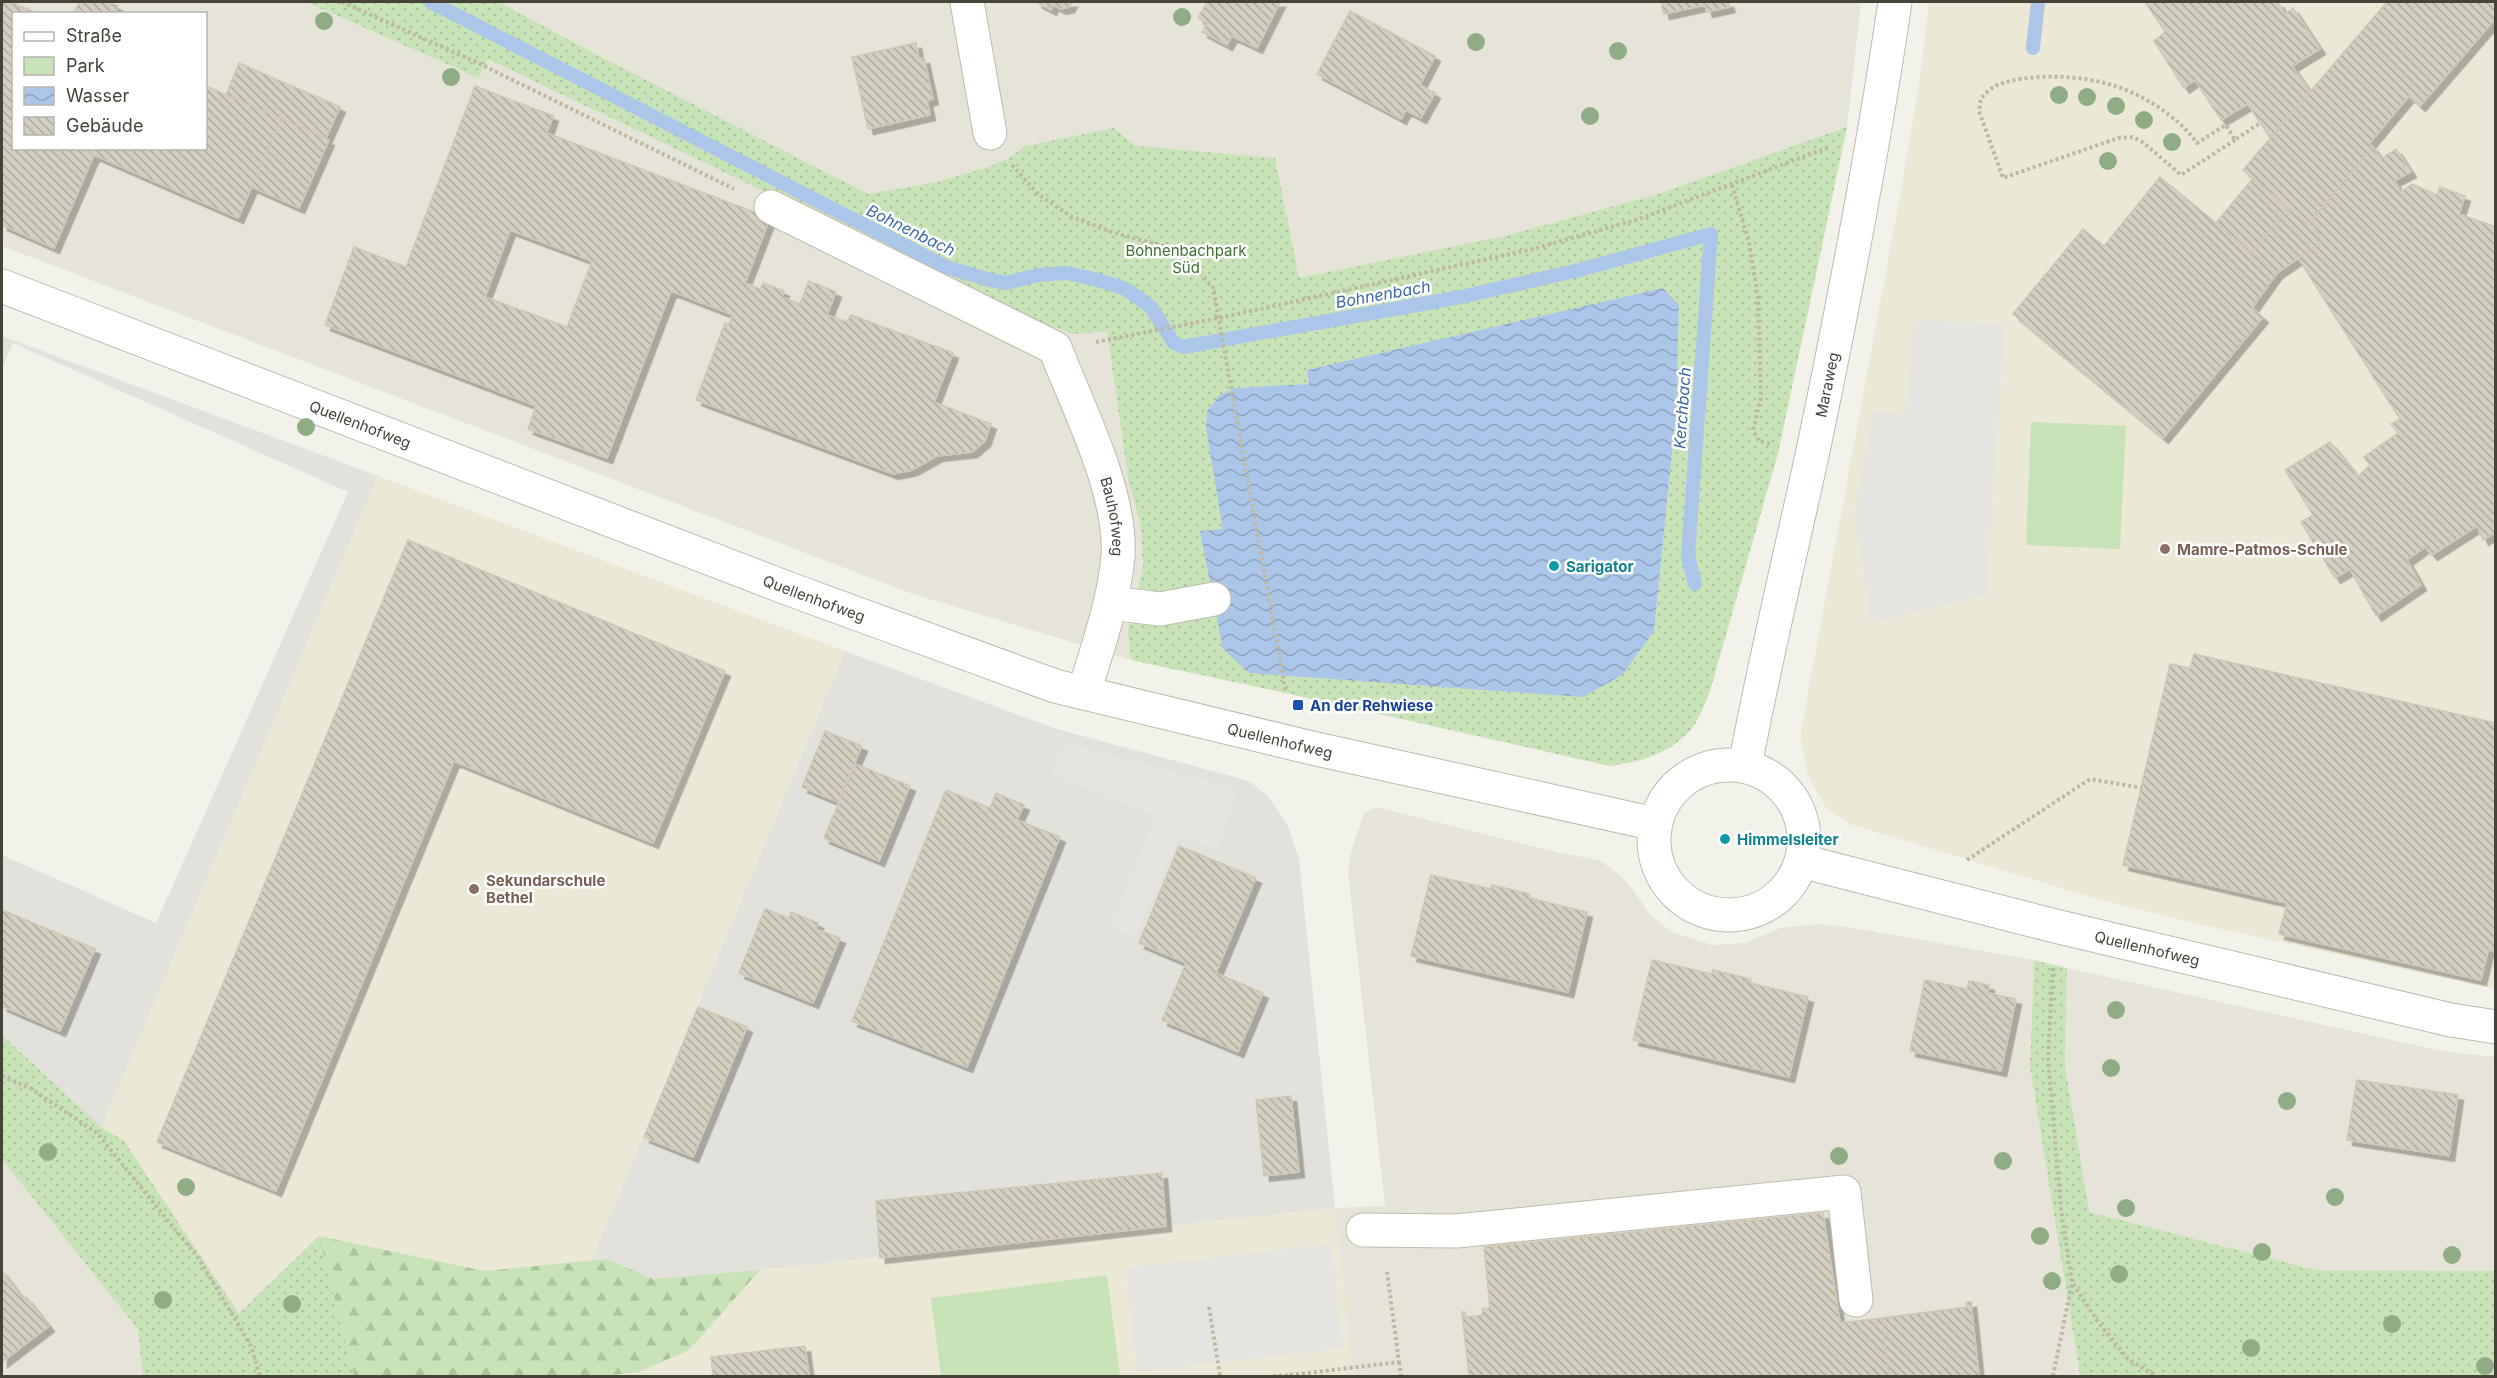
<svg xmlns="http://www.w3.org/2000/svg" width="2497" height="1378" viewBox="0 0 2497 1378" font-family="Inter,sans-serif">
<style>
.residential{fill:#e6e4d8;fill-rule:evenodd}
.industrial{fill:#e3e1db}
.education{fill:#ebe8d5}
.green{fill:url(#green-dots);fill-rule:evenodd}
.forest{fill:url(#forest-firs)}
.pitch{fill:#c7e3b7}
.parking{fill:#e5e4e1}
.water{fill:url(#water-waves)}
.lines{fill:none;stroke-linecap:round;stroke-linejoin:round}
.stream{stroke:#acc6e9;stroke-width:14}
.building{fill:url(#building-back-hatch);stroke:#cec8b4;stroke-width:1.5;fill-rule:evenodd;filter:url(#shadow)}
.minor-casing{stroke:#bebbad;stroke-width:35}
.path{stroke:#beb8a0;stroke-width:4;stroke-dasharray:3 3;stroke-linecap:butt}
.minor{stroke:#fff;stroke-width:33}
.tree{fill:#90ac84}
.education-dot{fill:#8d6e63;stroke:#fff;stroke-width:2}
.culture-dot{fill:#0f9aa8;stroke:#fff;stroke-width:2}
.transit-dot{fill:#1a4fb4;stroke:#fff;stroke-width:2}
.labels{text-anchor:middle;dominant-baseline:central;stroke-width:5;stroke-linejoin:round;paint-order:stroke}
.park-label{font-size:15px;fill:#3f7231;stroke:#fff}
.street-label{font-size:15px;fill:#464338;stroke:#fff}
.education-label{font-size:15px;font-weight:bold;fill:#785e54;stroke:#fff;text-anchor:start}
.culture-label{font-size:15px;font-weight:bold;fill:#0d838f;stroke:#fff;text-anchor:start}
.transit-label{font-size:15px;font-weight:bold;fill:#164399;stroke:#fff;text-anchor:start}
.water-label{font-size:16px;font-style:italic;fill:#3c68a7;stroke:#fff}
</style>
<defs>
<pattern id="green-dots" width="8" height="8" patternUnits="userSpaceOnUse" patternTransform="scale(1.5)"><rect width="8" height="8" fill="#c7e3b7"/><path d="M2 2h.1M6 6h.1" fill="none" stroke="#acc49e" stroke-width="1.8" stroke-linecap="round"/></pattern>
<pattern id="forest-firs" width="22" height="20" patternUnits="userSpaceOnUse" patternTransform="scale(1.5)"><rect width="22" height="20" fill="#c7e3b7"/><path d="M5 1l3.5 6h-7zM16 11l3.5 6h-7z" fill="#acc49e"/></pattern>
<pattern id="water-waves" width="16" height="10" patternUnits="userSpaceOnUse" patternTransform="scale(1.5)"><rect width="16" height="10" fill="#acc6e9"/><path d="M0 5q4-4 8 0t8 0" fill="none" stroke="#8ea2be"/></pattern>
<pattern id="building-back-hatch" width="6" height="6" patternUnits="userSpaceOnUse" patternTransform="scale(1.5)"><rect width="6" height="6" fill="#d4cfc0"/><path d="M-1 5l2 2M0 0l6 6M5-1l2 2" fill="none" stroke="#aeaa9d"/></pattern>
<filter id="shadow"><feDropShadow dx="5.5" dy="5.5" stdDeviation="0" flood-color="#0004"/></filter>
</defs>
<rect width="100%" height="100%" fill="#f3f2ea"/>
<!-- residential -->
<path class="residential" d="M 2,2 L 1861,2 L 1847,127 L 1778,453 L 1709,694 L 1693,727 L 1671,747 L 1641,761 L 1610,766 L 1286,693 L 1131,660 L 913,594 L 2,246 ZM 14,14 L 206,14 L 206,148 L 14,148 Z
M 1376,807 L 1555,852 L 1599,860 L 1618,873 L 1631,887 L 1650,915 L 1672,932 L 1712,945 L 1745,943 L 1780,928 L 1820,924 L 1848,927 L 2034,960 L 2030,1066 L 2080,1376 L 2,1376 L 2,1035 L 101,1128 L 484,1271 L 607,1259 L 653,1279 L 760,1270 L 1335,1208 L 1385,1206 L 1348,872 L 1351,852 L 1364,813 Z
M 2067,968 L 2441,1051 L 2495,1057 L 2495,1271 L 2315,1270 L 2089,1213 L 2065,1065 Z"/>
<!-- industrial -->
<path class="industrial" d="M 2,336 L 378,476 L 101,1128 L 2,1035 L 2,855 L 156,923 L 348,492 L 13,343 L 2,368 Z
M 845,651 L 1057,729 L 1249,781 L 1268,796 L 1288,826 L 1299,858 L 1335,1208 L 760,1270 L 653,1279 L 607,1259 L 591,1261 Z"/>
<!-- education -->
<path class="education" d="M 1929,2 L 2495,2 L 2495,989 L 2194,923 L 2097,899 L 1850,824 L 1826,808 L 1807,773 L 1801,740 L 1802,725 L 1901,190 L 1919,86 Z
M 378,476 L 845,651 L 591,1261 L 484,1271 L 319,1237 L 239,1311 L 124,1141 L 101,1128 Z
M 1335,1208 L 1353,1376 L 605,1376 L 638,1372 L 689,1350 L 760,1270 Z"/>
<!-- green -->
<path class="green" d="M 306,2 L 499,2 L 580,46 L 868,194 L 937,182 L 989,167 L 1007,159 L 1026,146 L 1114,128 L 1136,146 L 1275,158 L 1299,278 L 1505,236 L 1658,194 L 1847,127 L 1778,453 L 1709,694 C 1704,704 1700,718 1692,728 C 1672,753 1641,761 1610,766 L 1286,693 L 1131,660 L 1128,630 L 1143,568 L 1141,526 L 1128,477 L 1107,331 L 1074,334 L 1031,319 L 488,59 L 479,78 ZM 1679,305 L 1676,413 L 1654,631 L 1201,531 L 1223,529 L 1208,411 L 1220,395 L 1235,388 L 1309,384 L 1307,370 Z
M 2034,960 L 2067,968 L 2065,1065 L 2089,1212 L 2315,1270 L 2495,1271 L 2495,1376 L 2080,1376 L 2030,1066 Z
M 2,1035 L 101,1127 L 124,1141 L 239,1314 L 319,1236 L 354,1376 L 143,1376 L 138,1329 L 2,1159 Z"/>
<!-- forest -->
<path class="forest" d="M 319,1236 L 484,1271 L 607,1259 L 653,1279 L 760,1270 L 689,1350 L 638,1372 L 605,1376 L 354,1376 Z"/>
<!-- pitch -->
<path class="pitch" d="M 2031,422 L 2126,426 L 2120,549 L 2026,545 Z
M 1107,1275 L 1120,1376 L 941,1376 L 931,1298 Z"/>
<!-- parking -->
<path class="parking" d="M 1914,320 L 2005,324 L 1986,595 L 1871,623 L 1854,514 L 1873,411 L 1905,414 Z
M 1064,742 L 1238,789 L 1217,850 L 1180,835 L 1135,937 L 1110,926 L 1156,816 L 1051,775 Z
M 1331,1244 L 1343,1348 L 1137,1372 L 1125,1268 Z"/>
<!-- water -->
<path class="water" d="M 1663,288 L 1679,305 L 1676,413 L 1654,631 L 1622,675 L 1583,697 L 1249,673 L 1223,649 L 1200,531 L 1223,529 L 1206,428 L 1207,411 L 1220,395 L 1235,388 L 1309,384 L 1307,370 Z"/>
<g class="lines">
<!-- stream -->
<path class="stream" d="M 431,2 L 946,267 L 990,280 L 1006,283 L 1038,275 L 1065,273 L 1095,279 L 1126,289 L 1151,307 L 1173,342 L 1183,347 L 1461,297 L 1579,270 L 1711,234 L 1688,556 L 1695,584
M 2033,48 L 2038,2"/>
</g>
<!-- building -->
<path class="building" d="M 2,2 L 11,2 L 39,14 L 14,14 L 14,148 L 78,148 L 94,155 L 54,248 L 2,225 Z
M 79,2 L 108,2 L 118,6 L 115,14 L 74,14 Z
M 1036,2 L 1072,2 L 1069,7 L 1061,9 L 1053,5 L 1051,10 Z
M 1207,2 L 1280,2 L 1257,48 L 1232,36 L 1227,45 L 1202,32 L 1207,23 L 1198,18 Z
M 1661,2 L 1728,2 L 1730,7 L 1707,12 L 1705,5 L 1664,14 Z
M 2145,2 L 2278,2 L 2285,14 L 2293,8 L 2320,49 L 2292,66 L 2310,92 L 2270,138 L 2248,104 L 2221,120 L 2195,80 L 2184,88 L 2154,41 L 2165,32 Z
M 2387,2 L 2496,2 L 2496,18 L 2420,106 L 2409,96 L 2369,144 L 2373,147 L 2308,225 L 2243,170 Z
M 1350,11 L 1435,56 L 1420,85 L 1435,93 L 1421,118 L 1406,110 L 1401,119 L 1317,74 Z
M 916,43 L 919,59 L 924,58 L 933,99 L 927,101 L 930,115 L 868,129 L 852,57 Z
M 239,63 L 340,107 L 326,138 L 226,95 Z
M 206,86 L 282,119 L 238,218 L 78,148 L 206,148 Z
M 475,86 L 553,116 L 547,133 L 770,218 L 745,283 L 760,289 L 763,283 L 784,291 L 782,297 L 800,304 L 809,281 L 836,292 L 827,315 L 847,322 L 851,315 L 953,353 L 934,402 L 991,424 L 985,441 L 972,452 L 937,456 L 912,470 L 893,474 L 696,400 L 725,323 L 729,324 L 733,315 L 671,291 L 607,458 L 528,429 L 536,406 L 325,325 L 354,247 L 406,267 ZM 510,230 L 592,261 L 567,327 L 485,297 Z
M 282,119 L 329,140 L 299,208 L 252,187 Z
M 2373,147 L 2381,159 L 2396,149 L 2411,172 L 2394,181 L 2401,192 L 2412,184 L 2437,195 L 2440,187 L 2465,196 L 2459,214 L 2496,227 L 2496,532 L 2483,540 L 2477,526 L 2432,555 L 2425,547 L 2407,560 L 2421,585 L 2376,616 L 2350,569 L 2335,578 L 2301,522 L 2313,515 L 2285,470 L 2330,442 L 2358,477 L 2370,465 L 2364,457 L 2398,433 L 2391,424 L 2400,419 L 2298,258 L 2322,242 L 2311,220 Z
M 2160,177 L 2277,273 L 2252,308 L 2263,317 L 2163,438 L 2013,314 L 2083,229 L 2104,246 Z
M 2253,178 L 2288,208 L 2252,253 L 2216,223 Z
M 2288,208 L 2308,225 L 2311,220 L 2322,242 L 2277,273 L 2252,253 Z
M 408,540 L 725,671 L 653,843 L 454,761 L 276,1191 L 157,1142 Z
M 2194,654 L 2496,723 L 2496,952 L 2488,950 L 2481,980 L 2279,934 L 2287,903 L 2123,865 L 2170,664 L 2190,668 Z
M 825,731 L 862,746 L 838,802 L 802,787 Z
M 855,764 L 910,786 L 879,861 L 824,838 Z
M 946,790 L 990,808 L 996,793 L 1024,805 L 1017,820 L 1060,837 L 967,1067 L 852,1021 Z
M 1179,846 L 1256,878 L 1216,973 L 1263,993 L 1238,1052 L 1162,1020 L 1186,963 L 1139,943 Z
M 1431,875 L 1491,889 L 1492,885 L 1530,894 L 1529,898 L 1587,912 L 1568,992 L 1411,956 Z
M 765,909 L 789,918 L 791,912 L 818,923 L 816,929 L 840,938 L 813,1003 L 739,973 Z
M 2,910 L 95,949 L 60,1031 L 2,1006 Z
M 1652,960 L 1712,974 L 1713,970 L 1751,979 L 1750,983 L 1808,997 L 1789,1077 L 1633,1040 Z
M 1925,980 L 1967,989 L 1969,981 L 1989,985 L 1988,993 L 2016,999 L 2001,1071 L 1910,1051 Z
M 698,1007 L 747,1027 L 693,1157 L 644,1137 Z
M 2357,1080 L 2458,1095 L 2449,1156 L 2347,1140 Z
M 1291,1096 L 1299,1172 L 1264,1176 L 1256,1100 Z
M 1162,1173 L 1166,1226 L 880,1258 L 876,1201 Z
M 1823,1213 L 1840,1323 L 1882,1318 L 1889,1376 L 1469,1376 L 1462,1312 L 1465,1312 L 1466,1317 L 1483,1315 L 1482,1309 L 1490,1308 L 1484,1247 Z
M 2,1271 L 23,1299 L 26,1297 L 49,1326 L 2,1362 Z
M 1966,1302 L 1971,1302 L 1979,1376 L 1889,1376 L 1882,1318 L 1967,1307 Z
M 805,1346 L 809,1376 L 713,1376 L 711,1357 Z"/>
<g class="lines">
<!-- minor casing -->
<g class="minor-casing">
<g id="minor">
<path d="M 967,2 L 990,133"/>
<path id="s1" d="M 771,207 L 1055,348 C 1078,408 1122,492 1118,556 C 1114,603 1097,648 1084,693"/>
<path id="s2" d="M 2,286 L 792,590 L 1055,686 L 1312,748 L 1655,824"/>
<path d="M 1111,603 L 1160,609 L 1214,599"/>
<circle cx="1729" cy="840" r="75"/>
<path id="s3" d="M 1745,766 C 1765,660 1790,556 1813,451 C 1844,302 1873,152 1895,2"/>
<path id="s4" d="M 1801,861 L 2055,926 L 2451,1020 L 2496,1027"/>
<path d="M 1363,1230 L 1456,1231 L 1844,1192 L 1856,1300"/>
</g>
</g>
<!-- path -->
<path class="path" d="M 342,2 L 478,63 L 734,189
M 2235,140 L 2181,175 L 2144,143 L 2133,137 L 2118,138 L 2003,178 L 1979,111 L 1981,98 C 1985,94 1990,89 1995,86 C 2028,72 2085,75 2118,87 C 2147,97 2179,118 2197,143 L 2226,125 L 2235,140 L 2260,123
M 1012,165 L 1038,194 L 1072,217 L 1115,233 L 1168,247 L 1182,255 L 1213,287 L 1286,693
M 1732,185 L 1749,243 L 1758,297 L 1761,398 L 1753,430 L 1759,441 L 1772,444
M 1096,342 L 1219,318 L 1533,249 L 1639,219 L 1829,147
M 1967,860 L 2090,779 L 2142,788
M 2053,968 L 2048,1058 L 2061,1209 L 2072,1282 L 2098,1322 L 2128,1359 L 2156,1376
M 2,1076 L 30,1088 L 97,1133 L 199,1259 L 251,1346 L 260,1376
M 1209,1307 L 1220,1376
M 1399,1362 L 1401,1376
M 1273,1376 L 1291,1375
M 1291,1376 L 1291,1375 L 1399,1362 L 1387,1272
M 2053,1376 L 2072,1283"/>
<!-- minor -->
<use href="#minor" class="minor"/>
</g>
<!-- trees -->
<g class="tree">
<circle cx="1182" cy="17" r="9"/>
<circle cx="324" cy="21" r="9"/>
<circle cx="1476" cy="42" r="9"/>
<circle cx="1618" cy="51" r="9"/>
<circle cx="451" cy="77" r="9"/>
<circle cx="2059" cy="95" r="9"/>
<circle cx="2087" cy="97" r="9"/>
<circle cx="2116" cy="106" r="9"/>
<circle cx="1590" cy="116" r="9"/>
<circle cx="2144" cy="120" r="9"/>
<circle cx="2172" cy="142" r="9"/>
<circle cx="2108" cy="161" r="9"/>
<circle cx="306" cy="427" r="9"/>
<circle cx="2116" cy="1010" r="9"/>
<circle cx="2111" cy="1068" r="9"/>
<circle cx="2287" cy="1101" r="9"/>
<circle cx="48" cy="1152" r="9"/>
<circle cx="1839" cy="1156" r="9"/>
<circle cx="2003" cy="1161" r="9"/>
<circle cx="186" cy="1187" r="9"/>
<circle cx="2335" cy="1197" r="9"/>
<circle cx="2126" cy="1208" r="9"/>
<circle cx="2040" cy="1236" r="9"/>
<circle cx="2262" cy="1252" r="9"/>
<circle cx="2452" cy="1255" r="9"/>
<circle cx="2119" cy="1274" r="9"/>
<circle cx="2052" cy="1281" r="9"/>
<circle cx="163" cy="1300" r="9"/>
<circle cx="292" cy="1304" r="9"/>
<circle cx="2392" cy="1324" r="9"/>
<circle cx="2251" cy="1348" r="9"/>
<circle cx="2485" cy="1366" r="9"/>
</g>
<!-- markers -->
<g class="education-dot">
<circle cx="2165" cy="549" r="6"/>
<circle cx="474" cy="889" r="6"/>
</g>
<g class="culture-dot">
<circle cx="1554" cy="566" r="6"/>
<circle cx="1725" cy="839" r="6"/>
</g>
<rect class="transit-dot" x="1292" y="699" width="12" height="12" rx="3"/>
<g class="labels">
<!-- park labels -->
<g class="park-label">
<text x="1186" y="250">Bohnenbachpark<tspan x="1186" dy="17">Süd</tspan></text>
</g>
<!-- street labels -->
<g class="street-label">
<text stroke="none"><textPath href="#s3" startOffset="390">Maraweg</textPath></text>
<text stroke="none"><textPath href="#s2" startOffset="384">Quellenhofweg</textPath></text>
<text stroke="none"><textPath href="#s1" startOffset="496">Bauhofweg</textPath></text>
<text stroke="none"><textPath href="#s2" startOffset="870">Quellenhofweg</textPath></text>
<text stroke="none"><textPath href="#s2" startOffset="1358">Quellenhofweg</textPath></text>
<text stroke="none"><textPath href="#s4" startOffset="357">Quellenhofweg</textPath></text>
</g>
<!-- education labels -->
<g class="education-label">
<text x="2177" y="549">Mamre-Patmos-Schule</text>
<text x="486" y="880">Sekundarschule<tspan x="486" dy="17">Bethel</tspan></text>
</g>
<!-- culture labels -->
<g class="culture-label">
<text x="1566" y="566">Sarigator</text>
<text x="1737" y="839">Himmelsleiter</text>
</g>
<!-- transit labels -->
<g class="transit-label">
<text x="1310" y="705">An der Rehwiese</text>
</g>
<!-- water labels -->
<g class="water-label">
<text transform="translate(911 230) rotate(26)">Bohnenbach</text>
<text transform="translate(1383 294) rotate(-10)">Bohnenbach</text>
<text transform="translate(1682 408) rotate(-86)">Kerchbach</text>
</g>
</g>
<!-- border -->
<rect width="2497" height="1378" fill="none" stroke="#464338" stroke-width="6"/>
<!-- legend -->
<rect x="12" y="12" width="195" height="138" fill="#ffffff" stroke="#b5b4af" stroke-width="1.5"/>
<rect x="24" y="32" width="30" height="9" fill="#ffffff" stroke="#b5b4af" stroke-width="1.5"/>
<text x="66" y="42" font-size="18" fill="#464338">Straße</text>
<rect x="24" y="57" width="30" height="18" fill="#c7e3b7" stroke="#b5b4af" stroke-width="1.5"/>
<text x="66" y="72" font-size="18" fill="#464338">Park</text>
<rect x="24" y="87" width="30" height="18" fill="url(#water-waves)" stroke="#b5b4af" stroke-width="1.5"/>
<text x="66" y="102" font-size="18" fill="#464338">Wasser</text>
<rect x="24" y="117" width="30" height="18" fill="url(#building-back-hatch)" stroke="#b5b4af" stroke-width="1.5"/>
<text x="66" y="132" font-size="18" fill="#464338">Gebäude</text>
</svg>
